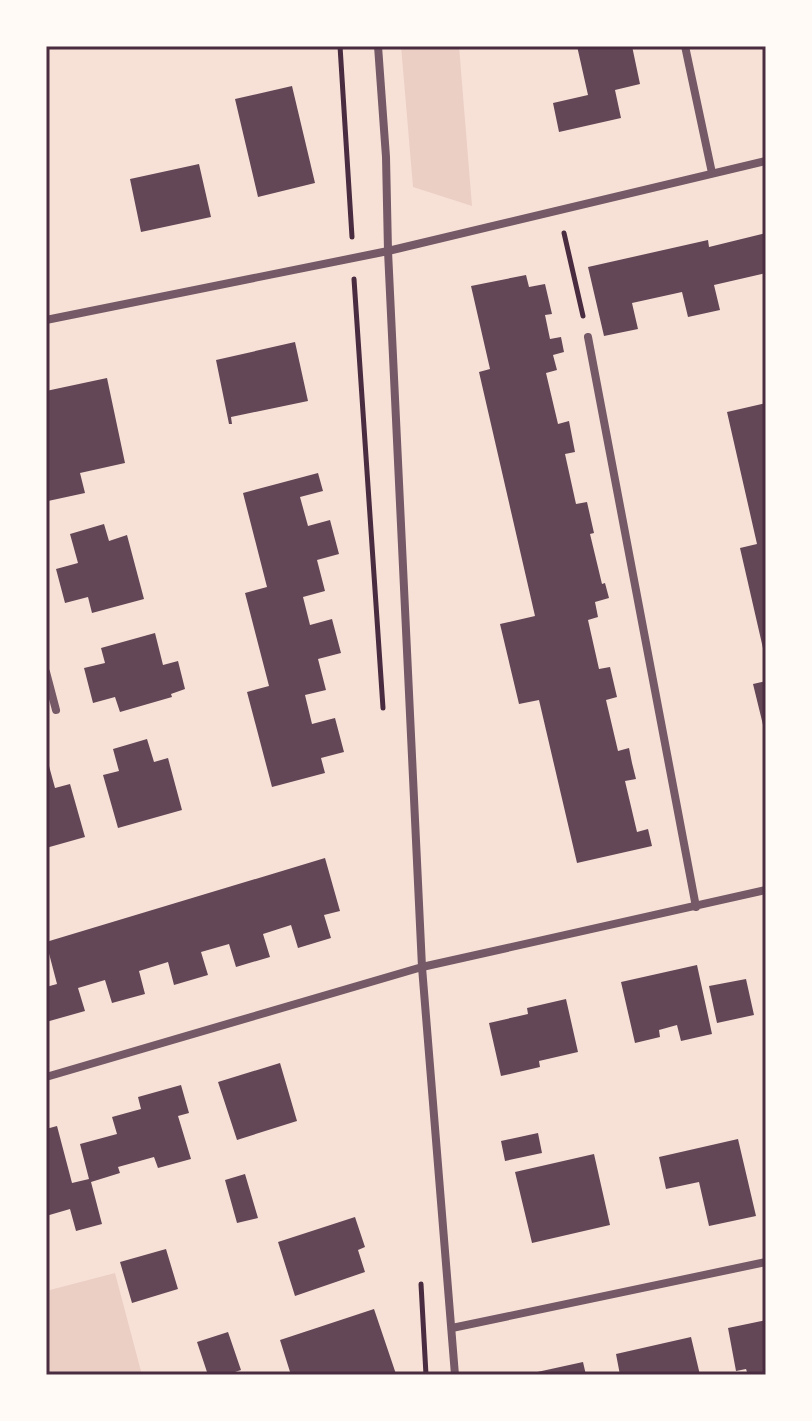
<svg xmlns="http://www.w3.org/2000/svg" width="812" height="1421" viewBox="0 0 812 1421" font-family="Raleway,sans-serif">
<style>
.green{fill:#ebcfc5}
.building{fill:#644757}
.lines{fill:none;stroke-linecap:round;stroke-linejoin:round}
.path{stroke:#4a2c40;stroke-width:5}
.minor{stroke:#755966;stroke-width:8}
.neatline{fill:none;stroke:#4a2c40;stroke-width:3}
</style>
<rect width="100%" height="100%" fill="#f7e1d7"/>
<!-- green -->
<path class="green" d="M 401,46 L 459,46 L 472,206 L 413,187 Z
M 115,1273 L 142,1375 L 46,1375 L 46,1291 Z"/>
<!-- building -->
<path class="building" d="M 577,46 L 632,46 L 640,84 L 615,90 L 621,118 L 559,132 L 553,103 L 588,95 Z
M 292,86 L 315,183 L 258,197 L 235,99 Z
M 199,164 L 211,217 L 141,232 L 130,179 Z
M 766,233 L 766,273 L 714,285 L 720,310 L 688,317 L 682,292 L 632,303 L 638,329 L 604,336 L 588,267 L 708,240 L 709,247 Z
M 526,275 L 529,287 L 545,284 L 552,314 L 545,315 L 550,339 L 561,337 L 564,352 L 553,355 L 557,370 L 546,373 L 558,424 L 569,421 L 575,452 L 565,454 L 576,504 L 587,502 L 594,533 L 590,534 L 602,584 L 605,583 L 609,598 L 595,602 L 598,617 L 588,620 L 599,669 L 610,667 L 617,697 L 606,700 L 618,751 L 629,748 L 632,763 L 636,779 L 625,781 L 637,832 L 648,829 L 652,846 L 577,863 L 539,700 L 519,704 L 500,624 L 535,616 L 479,372 L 490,369 L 471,286 Z
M 295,342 L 308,401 L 231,417 L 232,424 L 229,424 L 216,360 Z
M 107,378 L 125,463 L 80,473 L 85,493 L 48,501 L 46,489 L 46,391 Z
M 766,403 L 766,657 L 765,657 L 740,548 L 757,544 L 727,412 Z
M 318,473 L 323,491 L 300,497 L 308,526 L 330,520 L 339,554 L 317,560 L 325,591 L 303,597 L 310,625 L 332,619 L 341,653 L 318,659 L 326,690 L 305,695 L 312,724 L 335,718 L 344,752 L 321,758 L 325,773 L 272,787 L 247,692 L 269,686 L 245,593 L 267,587 L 243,493 Z
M 104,524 L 109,541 L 127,535 L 144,599 L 92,613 L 88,597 L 65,603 L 56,569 L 78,563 L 70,534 Z
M 155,633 L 163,665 L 178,661 L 185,689 L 171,694 L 172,697 L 120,712 L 115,697 L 93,703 L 84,668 L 105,663 L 101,648 Z
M 766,681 L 766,733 L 765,733 L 753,684 Z
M 147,739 L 154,762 L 168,758 L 182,810 L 118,828 L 103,775 L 119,771 L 113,749 Z
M 49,766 L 55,788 L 70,784 L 85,837 L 46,848 L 46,767 Z
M 325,858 L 340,911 L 324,915 L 331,938 L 298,948 L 291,925 L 263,934 L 270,957 L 236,967 L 229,944 L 201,952 L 208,975 L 174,985 L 168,962 L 139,971 L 145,994 L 112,1003 L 105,980 L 78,988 L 85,1011 L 46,1022 L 46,987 L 57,984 L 46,942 Z
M 697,965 L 712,1034 L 681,1041 L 677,1025 L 659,1030 L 660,1037 L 635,1043 L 621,982 Z
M 746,979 L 754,1015 L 717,1023 L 709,986 Z
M 566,999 L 578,1052 L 539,1061 L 540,1067 L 501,1076 L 489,1023 L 528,1014 L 527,1008 Z
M 280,1063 L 297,1121 L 237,1140 L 218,1082 Z
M 181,1085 L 189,1113 L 178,1116 L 191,1159 L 158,1168 L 154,1157 L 118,1167 L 120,1173 L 91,1182 L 102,1224 L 76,1231 L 70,1209 L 46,1216 L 46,1129 L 57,1126 L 72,1183 L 89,1179 L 80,1144 L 117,1134 L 112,1117 L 141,1109 L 138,1097 Z
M 538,1133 L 542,1153 L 505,1161 L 501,1141 Z
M 738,1139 L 756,1216 L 709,1226 L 699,1182 L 666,1189 L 659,1157 Z
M 594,1154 L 610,1225 L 532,1243 L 515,1172 Z
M 245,1174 L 258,1218 L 237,1223 L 225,1180 Z
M 355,1217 L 365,1247 L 358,1250 L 365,1272 L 295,1296 L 278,1242 Z
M 166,1249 L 178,1289 L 132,1303 L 120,1262 Z
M 374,1309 L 396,1374 L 291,1375 L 280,1340 Z
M 766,1320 L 766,1375 L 748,1375 L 746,1369 L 736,1371 L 728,1328 Z
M 228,1332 L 241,1370 L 226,1375 L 208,1375 L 197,1342 Z
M 691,1337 L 700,1375 L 620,1375 L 616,1354 Z
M 583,1362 L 586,1375 L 528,1375 L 528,1374 Z"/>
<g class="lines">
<!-- path -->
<path class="path" d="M 340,46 L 352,237
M 564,233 L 583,316
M 354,279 L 383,708
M 421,1284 L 426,1375"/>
<!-- minor -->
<path class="minor" d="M 378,46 L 386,157 L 388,251 L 422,967 L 455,1375
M 685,46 L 712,173
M 46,320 L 388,251 L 766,161
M 588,337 L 696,907
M 46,672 L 56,710
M 46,1077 L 422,967 L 766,890
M 452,1328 L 766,1262"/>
</g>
<!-- border -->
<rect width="812" height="1421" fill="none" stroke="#fffaf5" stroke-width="96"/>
<rect x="48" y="48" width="716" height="1325" class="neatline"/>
</svg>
